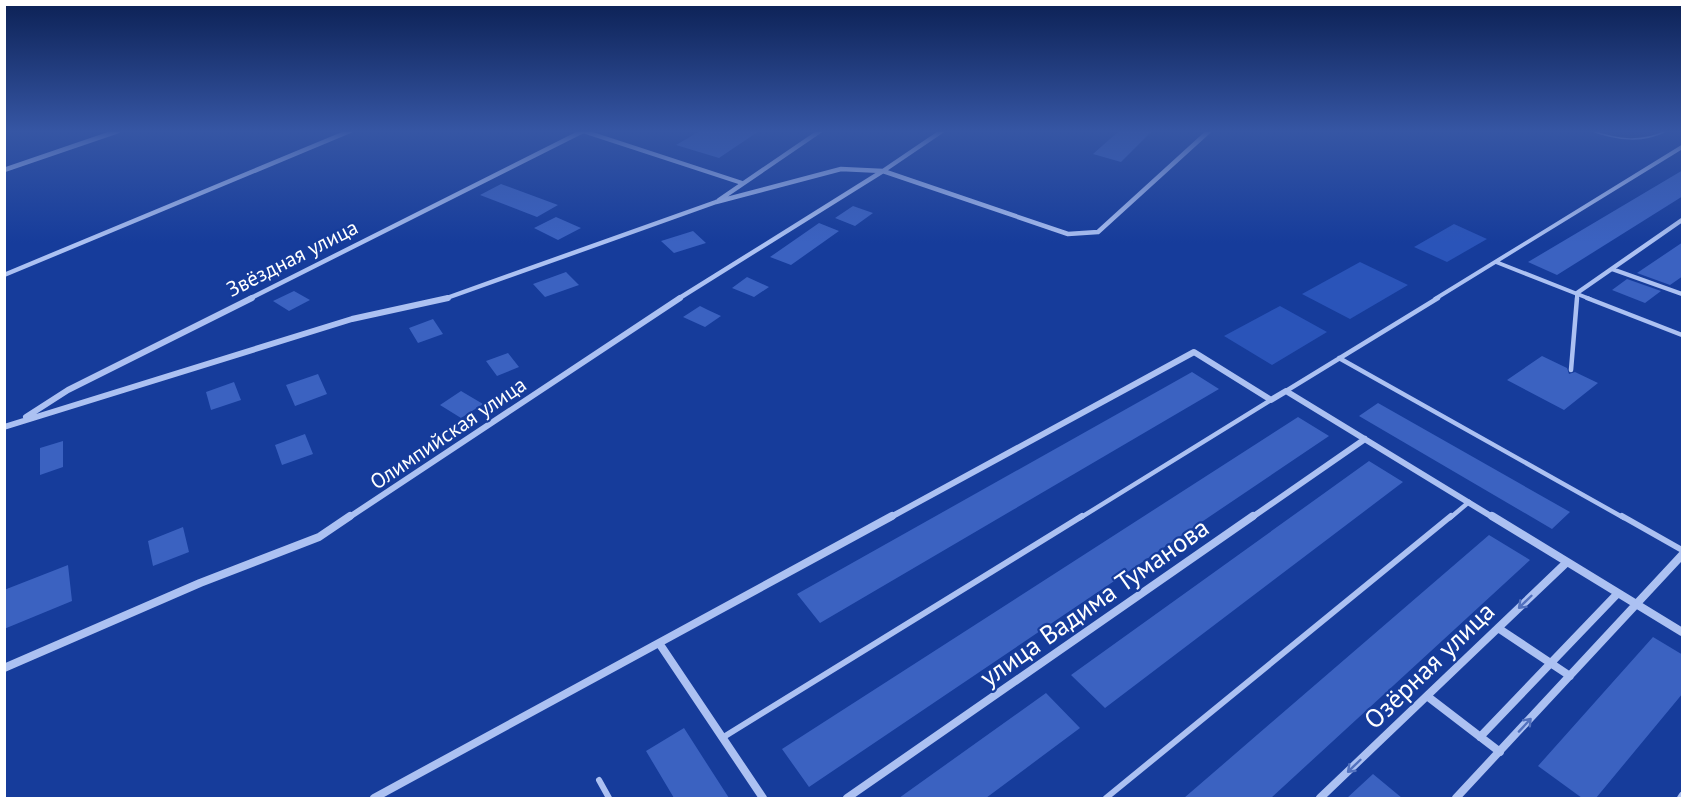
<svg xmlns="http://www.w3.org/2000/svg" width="1687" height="803" viewBox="0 0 1687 803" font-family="'PT Sans',sans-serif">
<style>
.green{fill:#2a54b9}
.water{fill:#26428a;stroke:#9fb9f5;stroke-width:1.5}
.building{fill:#3b62c1}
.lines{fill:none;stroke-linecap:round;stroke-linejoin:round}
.lane-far2{stroke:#acc1f2;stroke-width:4}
.lane-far1{stroke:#acc1f2;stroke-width:4.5}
.lane{stroke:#acc1f2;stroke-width:6}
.street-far2{stroke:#acc1f2;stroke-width:4.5}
.street-far1{stroke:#acc1f2;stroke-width:6}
.street{stroke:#acc1f2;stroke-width:8}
.oneway{stroke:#5271be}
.labels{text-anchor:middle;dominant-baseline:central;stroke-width:4.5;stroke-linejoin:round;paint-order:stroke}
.street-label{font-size:21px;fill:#fff;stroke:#163c9b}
.near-street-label{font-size:26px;fill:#fff;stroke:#163c9b}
</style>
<rect width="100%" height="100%" fill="#163c9b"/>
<!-- green -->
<path class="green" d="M 1454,224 L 1487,239 L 1447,262 L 1414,247 Z
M 1360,262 L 1408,285 L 1350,319 L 1302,294 Z
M 1280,306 L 1327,332 L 1272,365 L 1224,336 Z"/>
<!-- water -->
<path class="water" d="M 1592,131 L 1666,131 C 1642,143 1618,140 1592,131 Z"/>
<!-- building -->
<path class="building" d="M 700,131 L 759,131 L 719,158 L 676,145 Z
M 1119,131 L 1152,131 L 1121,162 L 1093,154 Z
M 1683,170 L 1683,196 L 1557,275 L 1528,262 Z
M 501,184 L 558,205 L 537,217 L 480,195 Z
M 853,206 L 873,213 L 855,226 L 835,218 Z
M 556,217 L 581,228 L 558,240 L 534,228 Z
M 819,223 L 839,231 L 791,265 L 770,257 Z
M 693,231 L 706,243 L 674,253 L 661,241 Z
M 1683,242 L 1683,276 L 1670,285 L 1637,273 Z
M 566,272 L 579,285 L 545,297 L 533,284 Z
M 747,277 L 769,287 L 754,297 L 732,288 Z
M 1627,279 L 1661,291 L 1645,303 L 1612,290 Z
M 294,291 L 310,300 L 289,311 L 273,301 Z
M 700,306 L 708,310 L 721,316 L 705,327 L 683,317 Z
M 433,319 L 443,334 L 418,343 L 409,328 Z
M 508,353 L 519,367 L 497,376 L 486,361 Z
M 1542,356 L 1567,368 L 1569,374 L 1575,372 L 1598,383 L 1564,410 L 1507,380 Z
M 1192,372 L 1219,389 L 820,623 L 797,594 Z
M 318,374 L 327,394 L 295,406 L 286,385 Z
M 234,382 L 241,400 L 211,410 L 206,392 Z
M 461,391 L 483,404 L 461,418 L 440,405 Z
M 1378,403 L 1570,512 L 1552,529 L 1359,416 Z
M 1298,417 L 1329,436 L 809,787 L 782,749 Z
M 305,434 L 313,454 L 282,465 L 275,445 Z
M 63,441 L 63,467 L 40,475 L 40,448 Z
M 1369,461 L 1403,482 L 1105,708 L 1071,675 Z
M 183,527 L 189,552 L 153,566 L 148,541 Z
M 1489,535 L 1530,560 L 1271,798 L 1184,798 Z
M 68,565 L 72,601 L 4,629 L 4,590 Z
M 1653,637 L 1683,655 L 1683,693 L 1596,798 L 1582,798 L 1538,766 Z
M 1046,693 L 1080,728 L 986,798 L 899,798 Z
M 684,728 L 709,767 L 729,798 L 674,798 L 646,751 Z
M 1373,774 L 1402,798 L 1347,798 Z"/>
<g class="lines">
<!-- lane-far2 -->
<path class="lane-far2" d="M 583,131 L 742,183
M 1496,262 L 1590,299
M 1435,299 L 1682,147
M 1577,299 L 1577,293"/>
<!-- lane-far1 -->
<path class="lane-far1" d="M 1587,298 L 1682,335
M 1339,358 L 1624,518
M 1571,370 L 1577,298
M 1286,391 L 1438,298
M 1080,518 L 1271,400
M 1450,518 L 1469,502"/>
<!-- lane -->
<path class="lane" d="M 1622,516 L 1682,550
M 722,738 L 1082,516
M 599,780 L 609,798
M 1106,798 L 1451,516
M 1680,798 L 1682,795"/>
<!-- street-far2 -->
<path class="street-far2" d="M 4,170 L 118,131
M 719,200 L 820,131
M 1612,269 L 1682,294
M 4,275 L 350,131
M 1577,293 L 1682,220
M 249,299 L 583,131
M 444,299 L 716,202 L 841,169 L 883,171 L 1068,234 L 1098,232 L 1209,131
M 678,299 L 883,171 L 942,131"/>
<!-- street-far1 -->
<path class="street-far1" d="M 26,417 L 68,390 L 252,298
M 4,427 L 352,319 L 448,298
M 348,518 L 680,298
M 889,518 L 1194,352 L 1271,400 L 1286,391 L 1494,518
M 1251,518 L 1365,439"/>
<!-- street -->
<path class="street" d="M 1492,516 L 1682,632
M 1498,628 L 1570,676
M 659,643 L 763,798
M 4,668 L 200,583 L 319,537 L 350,516
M 1427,696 L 1500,752
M 1480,737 L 1618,593
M 374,798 L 892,516
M 847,798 L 1253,516
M 1320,798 L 1567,562
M 1456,798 L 1682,555"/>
</g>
<!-- one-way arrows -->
<defs><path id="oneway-shaft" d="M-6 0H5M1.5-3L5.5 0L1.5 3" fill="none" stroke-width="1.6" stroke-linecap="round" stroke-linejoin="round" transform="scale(1.5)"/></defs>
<g class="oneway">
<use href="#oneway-shaft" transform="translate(1525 602) rotate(136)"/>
<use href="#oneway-shaft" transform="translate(1525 725) rotate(-47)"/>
<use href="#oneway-shaft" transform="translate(1354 766) rotate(136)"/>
</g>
<!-- sky -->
<linearGradient id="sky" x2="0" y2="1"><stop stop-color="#0c2155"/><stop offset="0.54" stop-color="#3656a4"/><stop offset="1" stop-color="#3656a4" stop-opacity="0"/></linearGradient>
<rect width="1687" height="243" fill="url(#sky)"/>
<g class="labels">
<!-- street labels -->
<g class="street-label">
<text transform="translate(292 258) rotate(-27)">Звёздная улица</text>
<text transform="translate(448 433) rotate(-34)">Олимпийская улица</text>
</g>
<!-- near-street labels -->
<g class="near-street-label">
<text transform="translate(1094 602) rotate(-35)">улица Вадима Туманова</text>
<text transform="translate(1429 665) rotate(-44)">Озёрная улица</text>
</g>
</g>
<!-- border -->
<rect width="1687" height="803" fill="none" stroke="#ffffff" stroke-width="12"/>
</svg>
